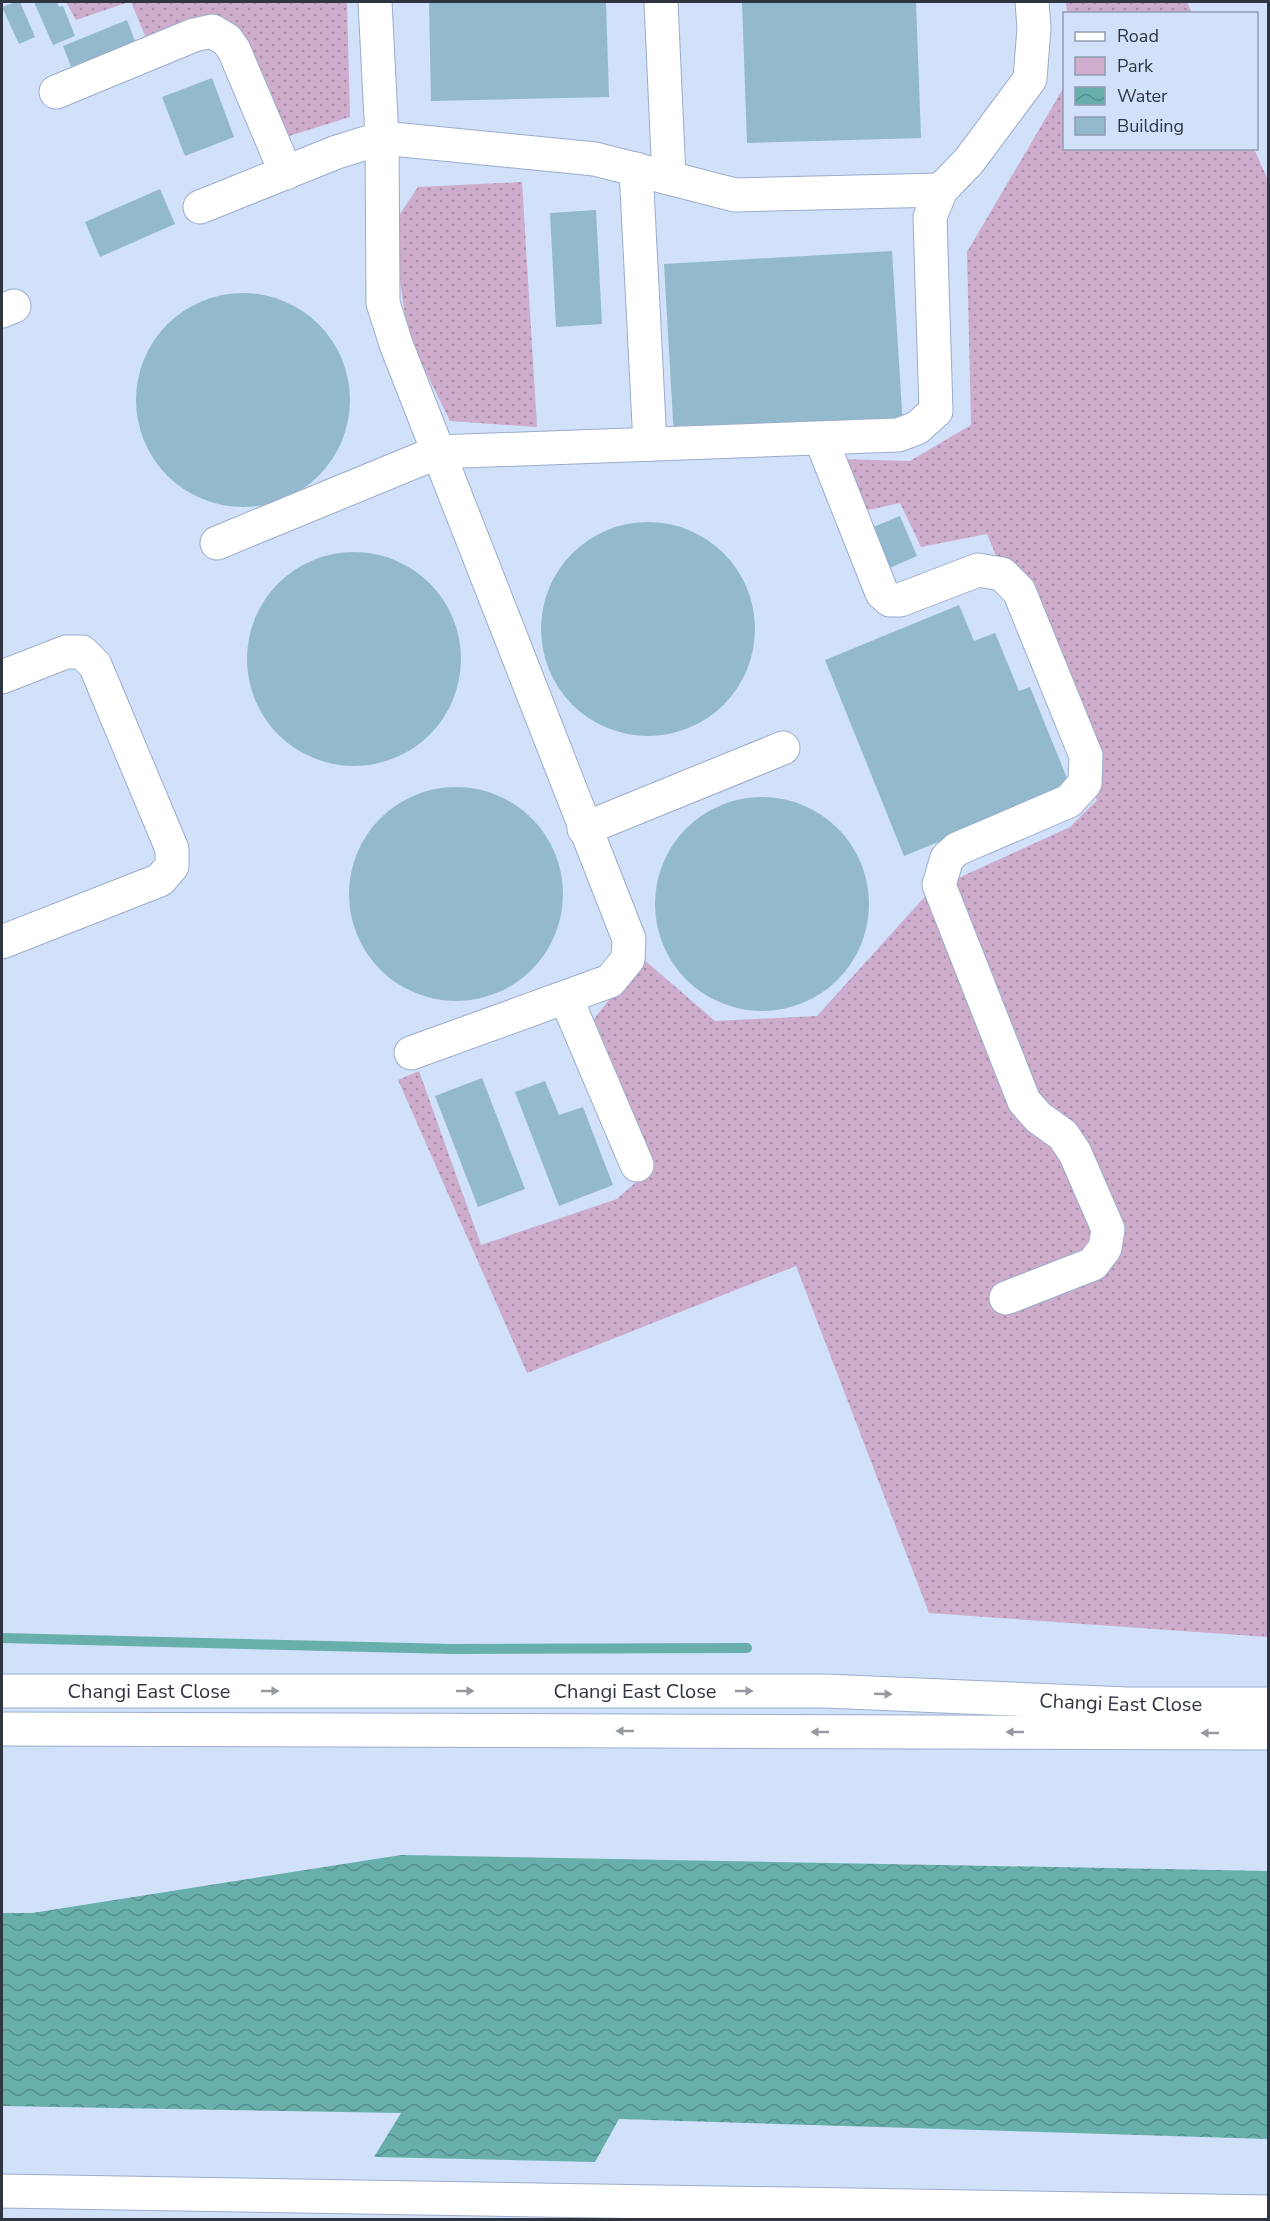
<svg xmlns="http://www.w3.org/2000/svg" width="1270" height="2221" viewBox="0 0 1270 2221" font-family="'Nunito Sans',sans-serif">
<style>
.green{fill:url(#green-dots)}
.water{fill:url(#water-waves)}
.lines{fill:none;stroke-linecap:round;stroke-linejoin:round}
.stream{stroke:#68afac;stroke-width:10}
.building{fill:#93bacc}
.minor-casing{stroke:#9badcc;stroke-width:35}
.minor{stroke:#fff;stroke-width:33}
.oneway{fill:#969aa0}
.labels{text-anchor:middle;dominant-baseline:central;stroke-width:4.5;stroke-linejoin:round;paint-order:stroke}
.street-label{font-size:20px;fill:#2e3541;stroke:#d1e1fa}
</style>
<defs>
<pattern id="green-dots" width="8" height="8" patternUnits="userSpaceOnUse" patternTransform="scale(1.5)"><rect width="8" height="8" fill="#ceaccc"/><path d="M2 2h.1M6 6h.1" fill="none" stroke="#a88da7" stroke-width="1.8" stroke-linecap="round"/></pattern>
<pattern id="water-waves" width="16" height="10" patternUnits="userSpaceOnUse" patternTransform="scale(1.5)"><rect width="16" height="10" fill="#68afac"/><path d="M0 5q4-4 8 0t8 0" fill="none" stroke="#568f8e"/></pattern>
</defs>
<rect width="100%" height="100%" fill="#d1e1fa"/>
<!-- green -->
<path class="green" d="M 66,2 L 129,2 L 76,20 Z
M 131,2 L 347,2 L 350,117 L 276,140 L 216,19 L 148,43 Z
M 1066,2 L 1187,2 L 1192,13 L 1067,13 Z
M 1064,87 L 1064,148 L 1254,149 L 1268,180 L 1268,1637 L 929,1613 L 796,1266 L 527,1373 L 398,1080 L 419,1071 L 481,1245 L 617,1199 L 654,1166 L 594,1019 L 642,958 L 715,1021 L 817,1016 L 930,891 L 1070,827 L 1097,800 L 987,534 L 921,547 L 900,503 L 859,512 L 839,459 L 910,461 L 971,425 L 967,252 Z
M 522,182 L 537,427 L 450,421 L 408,336 L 392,226 L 418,187 Z"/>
<!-- water -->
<path class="water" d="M 401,1855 L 1268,1871 L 1268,2139 L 619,2119 L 595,2162 L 374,2157 L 401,2113 L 2,2106 L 2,1913 L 32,1913 Z"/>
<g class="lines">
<!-- stream -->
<path class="stream" d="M 2,1638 L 452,1649 L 747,1648"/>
</g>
<!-- building -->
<path class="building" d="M 16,2 L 20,2 L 35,37 L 19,44 L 2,7 Z
M 34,2 L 57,2 L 59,7 L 63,6 L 75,36 L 53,45 Z
M 429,2 L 606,2 L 609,97 L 431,101 Z
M 742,2 L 916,2 L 921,138 L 747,143 Z
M 127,20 L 137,46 L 73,72 L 63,46 Z
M 212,78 L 234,137 L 185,156 L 162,97 Z
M 160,189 L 175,224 L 100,257 L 85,222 Z
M 596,210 L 602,324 L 556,327 L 550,213 Z
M 892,251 L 903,426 L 674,438 L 664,264 Z
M136 400a107 107 0 1 1 214 0a107 107 0 1 1-214 0Z
M 900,516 L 917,556 L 883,571 L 866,530 Z
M541 629a107 107 0 1 1 214 0a107 107 0 1 1-214 0Z
M247 659a107 107 0 1 1 214 0a107 107 0 1 1-214 0Z
M 959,605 L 974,641 L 995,633 L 1019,691 L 1030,687 L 1071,788 L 904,856 L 825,660 Z
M349 894a107 107 0 1 1 214 0a107 107 0 1 1-214 0Z
M655 904a107 107 0 1 1 214 0a107 107 0 1 1-214 0Z
M 482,1078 L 525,1189 L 478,1207 L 435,1096 Z
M 545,1081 L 559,1115 L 583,1107 L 613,1185 L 559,1206 L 515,1092 Z"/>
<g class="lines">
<!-- minor casing -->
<g class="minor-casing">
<g id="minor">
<path d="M 375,2 L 382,138 L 383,303 L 396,344 L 629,939 L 628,959 L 610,981 L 411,1053"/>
<path d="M 661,2 L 669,178"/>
<path d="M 56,92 L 194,35 L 212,31 L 227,40 L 234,50 L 286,173"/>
<path d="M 636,169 L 650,444"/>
<path d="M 200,207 L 337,152 L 382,138 L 595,159 L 735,195 L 941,190"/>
<path d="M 2,311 L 14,306"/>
<path d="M 821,439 L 882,593 L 890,600 L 900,600 L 978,570 L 1002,574 L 1019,591 L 1086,756 L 1085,783 L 1069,801 L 957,849 L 947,858 L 939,885 L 1024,1101 L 1038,1117 L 1063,1135 L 1075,1153 L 1108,1229 L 1105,1248 L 1093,1264 L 1006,1298"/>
<path d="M 217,543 L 438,452 L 898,435 L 917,428 L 936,411 L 930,217 L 941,190 L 969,161 L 1030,79 L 1034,28 L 1032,2"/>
<path d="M 2,677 L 66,652 L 82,652 L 95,665 L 172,849 L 172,866 L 160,880 L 2,942"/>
<path d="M 584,829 L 783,748"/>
<path d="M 566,998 L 637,1165"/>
<path id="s1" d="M 2,1691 L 825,1691 L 1127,1704 L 1268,1704"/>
<path d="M 2,1729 L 1268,1733"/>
<path d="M 2,2191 L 1268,2212"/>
</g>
</g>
<!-- minor -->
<use href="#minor" class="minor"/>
</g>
<!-- one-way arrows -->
<defs><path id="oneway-solid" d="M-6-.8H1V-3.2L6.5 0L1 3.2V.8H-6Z" transform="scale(1.5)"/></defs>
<g class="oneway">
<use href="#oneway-solid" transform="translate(270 1691)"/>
<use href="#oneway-solid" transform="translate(465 1691)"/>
<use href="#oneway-solid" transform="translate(744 1691)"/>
<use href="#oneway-solid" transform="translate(883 1694) rotate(2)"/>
<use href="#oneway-solid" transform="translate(625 1731) rotate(-180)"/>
<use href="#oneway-solid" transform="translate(820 1732) rotate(-180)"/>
<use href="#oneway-solid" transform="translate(1015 1732) rotate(-180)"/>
<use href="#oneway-solid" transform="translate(1210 1733) rotate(-180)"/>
</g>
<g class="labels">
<!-- street labels -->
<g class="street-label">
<text stroke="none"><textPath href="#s1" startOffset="147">Changi East Close</textPath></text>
<text stroke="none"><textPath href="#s1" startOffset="633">Changi East Close</textPath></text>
<text stroke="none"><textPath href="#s1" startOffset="1119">Changi East Close</textPath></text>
</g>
</g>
<!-- border -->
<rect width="1270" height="2221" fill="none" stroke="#2e3541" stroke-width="6"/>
<!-- legend -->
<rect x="1063" y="12" width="195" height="138" fill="#d1e1fa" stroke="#909cb0" stroke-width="1.5"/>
<rect x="1075" y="32" width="30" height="9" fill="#ffffff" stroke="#909cb0" stroke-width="1.5"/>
<text x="1117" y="42" font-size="18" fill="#2e3541">Road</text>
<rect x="1075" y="57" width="30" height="18" fill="#ceaccc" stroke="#909cb0" stroke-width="1.5"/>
<text x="1117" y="72" font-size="18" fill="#2e3541">Park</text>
<rect x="1075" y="87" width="30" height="18" fill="url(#water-waves)" stroke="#909cb0" stroke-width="1.5"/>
<text x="1117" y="102" font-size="18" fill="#2e3541">Water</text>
<rect x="1075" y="117" width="30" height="18" fill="#93bacc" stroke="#909cb0" stroke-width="1.5"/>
<text x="1117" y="132" font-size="18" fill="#2e3541">Building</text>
</svg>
